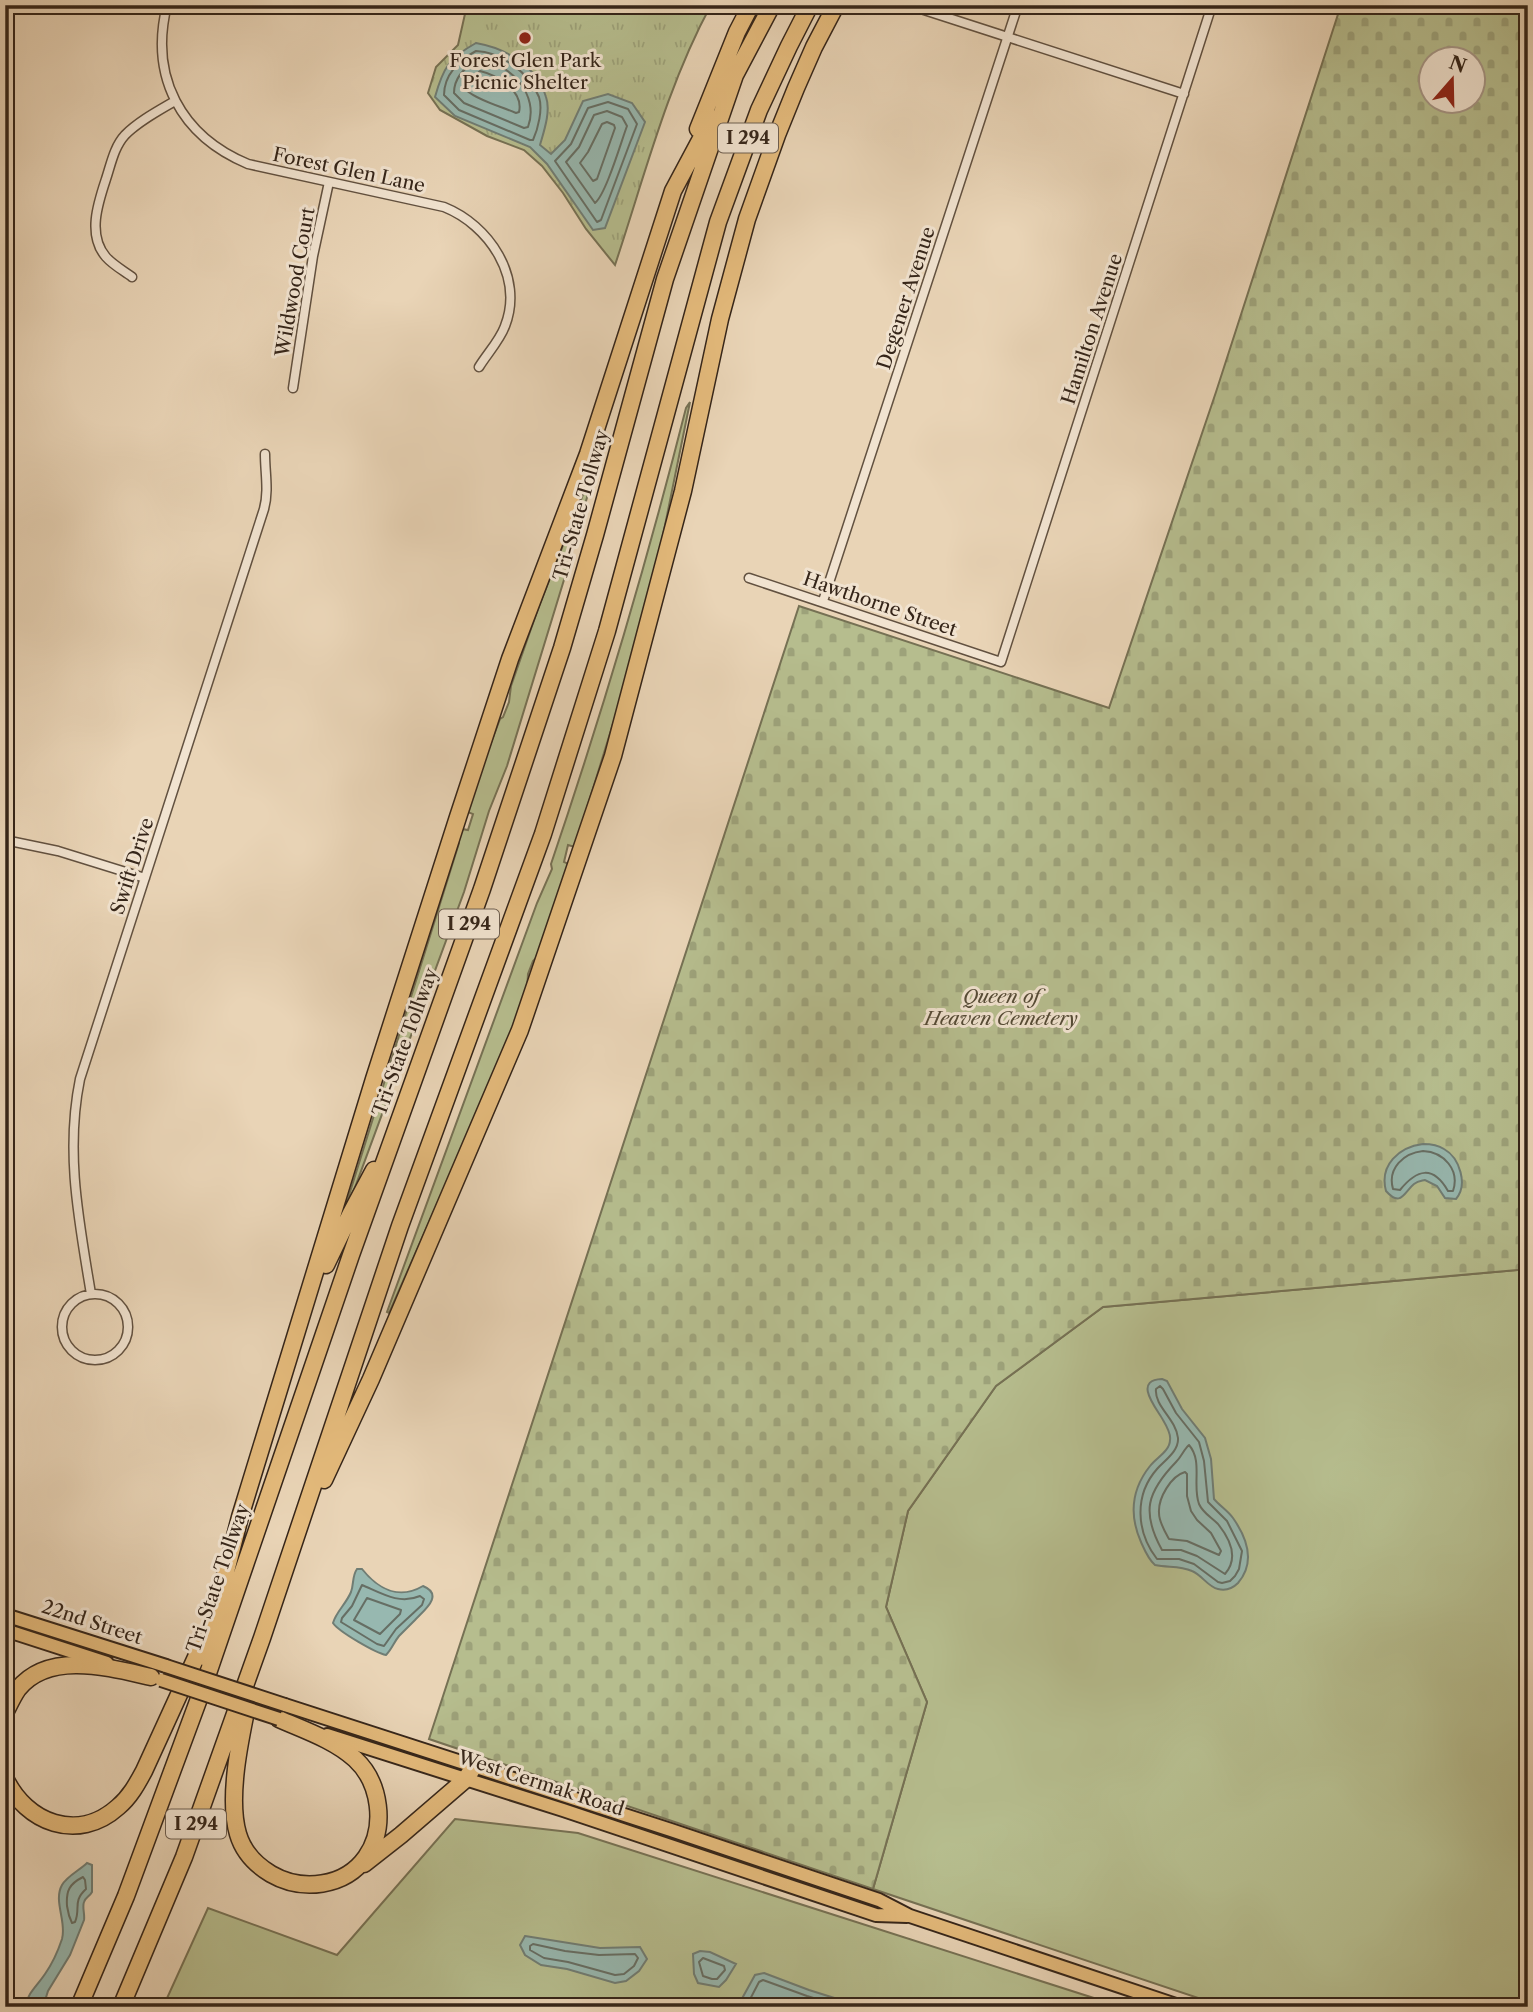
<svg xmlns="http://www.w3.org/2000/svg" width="1533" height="2012" viewBox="0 0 1533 2012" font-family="'Libre Caslon Text',serif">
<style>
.grass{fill:#b6bd8e;stroke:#767154;stroke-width:2}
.cemetery{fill:url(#cemetery-stones);stroke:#767154;stroke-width:2;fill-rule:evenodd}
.park{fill:url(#park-tufts);stroke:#767154;stroke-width:2}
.water{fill:#97b8b0;stroke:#707d74;stroke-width:2}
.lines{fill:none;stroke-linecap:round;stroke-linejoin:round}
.shore{stroke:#666e64;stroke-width:2}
.minor-casing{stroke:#625140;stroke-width:11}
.primary-casing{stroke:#352519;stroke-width:16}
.motorway-casing{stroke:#352519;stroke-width:19}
.minor{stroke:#f1e3d0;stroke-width:8}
.primary{stroke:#e4ba7b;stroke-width:12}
.motorway{stroke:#e4ba7b;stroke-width:16}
.primary-bridge-casing{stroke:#352519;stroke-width:16;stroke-linecap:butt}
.primary-bridge{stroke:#e4ba7b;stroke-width:12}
.poi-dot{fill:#8f2418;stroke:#f1e3d0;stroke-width:2.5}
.labels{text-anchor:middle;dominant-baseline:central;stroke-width:6;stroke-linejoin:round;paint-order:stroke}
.shield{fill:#f1e3d0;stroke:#6d5e50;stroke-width:2}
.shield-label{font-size:18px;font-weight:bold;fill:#352519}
.poi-label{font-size:19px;fill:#352519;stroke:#f1e3d0}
.street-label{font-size:19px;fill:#352519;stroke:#f1e3d0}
.park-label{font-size:19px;font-style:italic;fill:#554b36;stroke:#f1e3d0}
</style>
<defs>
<pattern id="cemetery-stones" width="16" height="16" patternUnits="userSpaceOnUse" patternTransform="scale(1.75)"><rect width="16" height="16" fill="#b6bd8e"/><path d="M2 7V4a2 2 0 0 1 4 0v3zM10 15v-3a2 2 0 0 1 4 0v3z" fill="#9da27a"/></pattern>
<pattern id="park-tufts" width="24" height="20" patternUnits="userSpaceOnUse" patternTransform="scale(1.75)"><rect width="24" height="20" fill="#b6bd8e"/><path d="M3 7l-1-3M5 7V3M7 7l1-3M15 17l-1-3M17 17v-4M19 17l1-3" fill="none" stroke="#9da27a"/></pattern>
</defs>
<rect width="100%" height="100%" fill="#e9d4b6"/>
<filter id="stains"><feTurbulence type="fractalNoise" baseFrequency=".00286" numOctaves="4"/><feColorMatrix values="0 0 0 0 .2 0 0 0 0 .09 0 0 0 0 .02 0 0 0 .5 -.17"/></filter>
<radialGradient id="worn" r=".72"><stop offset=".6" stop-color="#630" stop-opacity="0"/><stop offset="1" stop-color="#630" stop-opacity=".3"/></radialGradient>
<!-- grass -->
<path class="grass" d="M 690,402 L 661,545 L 624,688 L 575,847 L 568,845 L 564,862 L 571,865 L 536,958 L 533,961 L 528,974 L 527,990 L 498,1066 L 389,1313 L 387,1312 L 537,903 L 552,869 L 551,864 C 602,714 647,562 686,408 Z
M 588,482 L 591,483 L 567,570 L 507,766 L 489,811 L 464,892 L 347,1209 L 345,1208 L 459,843 L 458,842 L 462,829 L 468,830 L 473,814 L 465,811 L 500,719 L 503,717 L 509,702 L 511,686 L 539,606 Z
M 1528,1269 L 1528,2007 L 1225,2007 L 873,1889 L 927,1702 L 886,1607 L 908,1511 L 996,1386 L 1103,1307 Z
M 455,1819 L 578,1833 L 1122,2007 L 163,2007 L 208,1908 L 337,1955 Z"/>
<!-- cemetery -->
<path class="cemetery" d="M 1341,5 L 1528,5 L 1528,1269 L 1103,1307 L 996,1386 L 908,1511 L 886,1607 L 927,1702 L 873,1889 L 429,1739 L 799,606 L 1109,708 L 1216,392 ZM 1432,60 L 1474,60 L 1474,102 L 1432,102 Z"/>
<!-- park -->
<path class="park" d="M 467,5 L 711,5 C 667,86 644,178 615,265 L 586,229 L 563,193 L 542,166 L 524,150 L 487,136 L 440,110 L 428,93 L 436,67 L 458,45 Z"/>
<!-- water -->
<path class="water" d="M 476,43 C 505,48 537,66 546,97 C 551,111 544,131 540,145 L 551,154 L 565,140 L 583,101 L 608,94 L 632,103 L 645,122 L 605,228 L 593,230 L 547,164 L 530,147 L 455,116 L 435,97 C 443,68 449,58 476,43 Z
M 1423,1144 C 1430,1144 1438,1145 1444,1149 C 1460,1158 1468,1185 1456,1199 L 1445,1198 L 1437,1186 L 1425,1180 C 1421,1181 1418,1181 1414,1184 C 1404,1192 1401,1208 1386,1191 C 1379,1165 1399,1147 1423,1144 Z
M 1162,1379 L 1167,1381 L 1182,1409 L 1205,1438 L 1211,1459 L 1214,1499 C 1220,1506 1228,1511 1233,1518 C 1247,1538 1256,1562 1238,1583 C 1233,1588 1226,1591 1218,1589 C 1208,1587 1202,1575 1192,1571 C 1179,1565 1168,1568 1155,1565 C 1148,1559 1145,1551 1141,1542 C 1129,1515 1131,1490 1150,1466 C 1156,1458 1170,1451 1170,1440 C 1171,1435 1166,1425 1163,1420 C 1157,1409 1132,1380 1162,1379 Z
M 357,1569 L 362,1569 C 378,1589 399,1600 423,1586 C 445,1595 423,1611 415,1620 C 410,1625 404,1631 399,1636 C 394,1642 392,1649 386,1655 C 376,1653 339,1632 333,1623 C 336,1612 346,1604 351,1592 C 354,1584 352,1576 357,1569 Z
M 87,1863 L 92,1865 L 92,1892 C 90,1896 85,1898 84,1902 C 82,1907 85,1914 84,1920 L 70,1955 L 48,1991 L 43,2007 L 25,2007 C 28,1992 37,1986 45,1974 C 52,1964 58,1951 62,1939 C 67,1922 53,1901 62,1885 C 67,1876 80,1870 87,1863 Z
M 525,1936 L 600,1948 L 640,1947 L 647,1959 L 639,1971 L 626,1981 L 615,1983 L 567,1969 L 541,1965 L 525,1955 L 520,1945 Z
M 700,1951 L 710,1952 L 736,1964 L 726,1980 L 719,1987 L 698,1983 L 694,1974 L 693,1954 Z
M 764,1973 L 809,1990 L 863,2007 L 741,2007 L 739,2004 L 755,1975 Z"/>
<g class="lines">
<!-- shore -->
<path class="shore" d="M 476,51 C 502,52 529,73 539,97 C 543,109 538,129 533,140 L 530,140 L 459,110 L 444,95 C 444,75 459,60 476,51 Z
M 478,60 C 510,62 540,95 528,127 L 524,128 L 464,103 L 454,93 C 454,78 465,67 478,60 Z
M 480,71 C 497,75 524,91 519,112 L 516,113 C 500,106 479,101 466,90 L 465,86 Z
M 608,102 L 628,109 L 637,124 L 601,220 L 597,222 L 555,161 L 571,144 L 588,108 Z
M 607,111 L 622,117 L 627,126 C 621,142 606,194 595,203 L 566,162 L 579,147 L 594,115 Z
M 607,122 L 614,125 L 615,128 L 597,179 L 593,181 L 580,163 L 588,152 L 602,124 Z
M 1423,1151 C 1444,1152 1460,1170 1453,1191 L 1448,1191 C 1433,1165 1417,1169 1400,1190 L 1393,1189 C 1387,1168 1404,1153 1423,1151 Z
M 1160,1386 L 1163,1389 L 1176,1413 L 1199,1442 L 1204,1461 L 1208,1502 L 1227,1521 L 1242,1551 L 1239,1569 L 1235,1576 L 1230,1581 L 1222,1583 L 1218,1582 L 1194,1564 L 1179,1559 L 1157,1559 C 1136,1532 1134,1495 1157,1469 C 1165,1460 1179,1451 1178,1438 C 1176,1419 1154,1406 1156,1389 Z
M 1189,1445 C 1203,1461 1192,1485 1199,1504 C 1203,1513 1211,1517 1218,1524 C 1230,1539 1239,1558 1225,1574 L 1197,1556 L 1181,1550 L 1162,1550 C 1141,1512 1147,1492 1176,1462 C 1182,1456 1184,1449 1189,1445 Z
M 1185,1472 L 1187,1474 L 1187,1496 L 1191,1511 L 1197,1520 L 1211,1533 L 1221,1551 L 1219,1555 L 1187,1541 L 1169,1539 C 1165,1532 1159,1522 1159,1513 C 1158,1498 1171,1476 1185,1472 Z
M 362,1585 C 381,1593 399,1605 420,1596 L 424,1599 L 422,1605 L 396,1629 L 384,1646 L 377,1644 L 341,1622 L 342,1618 L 352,1606 Z
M 367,1598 L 401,1610 L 400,1614 L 380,1634 L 354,1620 Z
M 83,1877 L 85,1880 L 86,1889 C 72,1902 81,1908 75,1922 L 72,1923 C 69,1917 68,1913 67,1906 C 66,1891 69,1884 83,1877 Z
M 533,1944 L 565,1951 L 599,1955 L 635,1954 L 638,1958 L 634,1966 L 624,1974 L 615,1975 L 568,1962 L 544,1958 L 530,1950 L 530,1946 Z
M 703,1958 L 724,1966 L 725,1970 L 717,1979 L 712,1979 L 703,1976 L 699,1962 Z
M 746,2007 L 759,1982 L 763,1980 L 807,1996 L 843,2007"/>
<!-- minor casing -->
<g class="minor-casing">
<path id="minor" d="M 167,5 C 149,77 181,136 248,164 L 444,207 C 489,225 524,277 505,326 C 500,340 487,354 479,367
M 924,10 L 1184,94
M 132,277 C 124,271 113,265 106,257 C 87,235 98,203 106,179 C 111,164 114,147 125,135 C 139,121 158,111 175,101
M 293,388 L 313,256 L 329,182
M 749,578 L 1001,662 L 1212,5
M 823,601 L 1018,5
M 5,840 L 58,851 L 145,878
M62 1327a33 33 0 1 1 66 0a33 33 0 1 1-66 0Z
M 91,1294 C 79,1221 65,1152 80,1079 L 264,509 C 269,491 265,473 265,454"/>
</g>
<!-- primary casing -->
<g class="primary-casing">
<path id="primary" d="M 5,1615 L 166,1666
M 5,1630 L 107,1663
M 285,1705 L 671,1830 L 879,1900 L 910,1916 L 1182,2007
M 327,1735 L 563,1810 L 876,1915 L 907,1916"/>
</g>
<!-- motorway casing -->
<g class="motorway-casing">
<path id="motorway" d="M 698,129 L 737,32 L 751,5
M 326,1265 L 351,1213 L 374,1170
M 324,1480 L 371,1379 L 520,1030 L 613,756 L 683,491 L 720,319 L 747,219 L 777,135 L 796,88 L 814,47 L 836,5
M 204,1657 L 240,1517 L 374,1079 L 458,817 L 510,659 L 588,454 L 673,191 L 712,118
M 249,1697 C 241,1735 227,1797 238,1834 C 243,1851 256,1865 271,1874 C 302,1892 345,1887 366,1857 C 387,1827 380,1782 355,1759 C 334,1740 304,1730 279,1719
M 5,1713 C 9,1705 13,1696 18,1689 C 49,1650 111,1668 151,1677
M 5,1778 C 26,1823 78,1843 118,1807 C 130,1797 137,1784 144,1771 L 203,1642
M 364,1864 L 401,1835 L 466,1779 L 474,1766
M 79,2007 L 126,1896 L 204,1685 L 351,1255 L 482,889 L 562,648 L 595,535 L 665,279 L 735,75 L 772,5
M 121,2007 L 184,1857 L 262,1638 L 400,1226 L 543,834 L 607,631 L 718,222 L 759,110 L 789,46 L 810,5"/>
</g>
<!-- minor -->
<use href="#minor" class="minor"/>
<!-- primary -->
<use href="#primary" class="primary"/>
<!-- motorway -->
<use href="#motorway" class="motorway"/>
<!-- primary-bridge casing -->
<g class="primary-bridge-casing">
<path id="primary-bridge" d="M 166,1666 L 285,1705
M 161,1680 L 279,1719"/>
</g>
<!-- primary-bridge -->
<use href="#primary-bridge" class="primary-bridge"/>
</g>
<!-- markers -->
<circle class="poi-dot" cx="525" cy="38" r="7"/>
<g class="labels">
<!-- shield labels -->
<g class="shield">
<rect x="718" y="123.5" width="60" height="29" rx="5"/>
<rect x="439" y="909.5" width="60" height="29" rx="5"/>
<rect x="166" y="1809.5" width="60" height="29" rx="5"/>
</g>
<g class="shield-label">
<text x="748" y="138">I 294</text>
<text x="469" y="924">I 294</text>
<text x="196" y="1824">I 294</text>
</g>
<!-- poi labels -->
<g class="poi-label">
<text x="525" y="60">Forest Glen Park<tspan x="525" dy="22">Picnic Shelter</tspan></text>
</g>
<!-- street labels -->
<g class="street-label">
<text transform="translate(349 170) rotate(12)">Forest Glen Lane</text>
<text transform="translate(295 282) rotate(-80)">Wildwood Court</text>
<text transform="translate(906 298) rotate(-72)">Degener Avenue</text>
<text transform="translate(1092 329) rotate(-72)">Hamilton Avenue</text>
<text transform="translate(581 505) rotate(-74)">Tri-State Tollway</text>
<text transform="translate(880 604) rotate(19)">Hawthorne Street</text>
<text transform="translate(132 866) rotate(-72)">Swift Drive</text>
<text transform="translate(405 1042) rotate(-70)">Tri-State Tollway</text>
<text transform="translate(218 1578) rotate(-71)">Tri-State Tollway</text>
<text transform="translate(92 1622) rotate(18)">22nd Street</text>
<text transform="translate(541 1783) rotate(18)">West Cermak Road</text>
</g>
<!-- park labels -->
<g class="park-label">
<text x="1001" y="996">Queen of<tspan x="1001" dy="22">Heaven Cemetery</tspan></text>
</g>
</g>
<!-- margin -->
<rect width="1533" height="2012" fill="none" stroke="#e9d4b6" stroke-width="28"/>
<rect x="7" y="7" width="1519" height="1998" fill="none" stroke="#352519" stroke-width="3.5"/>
<rect x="14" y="14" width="1505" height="1984" fill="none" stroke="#352519" stroke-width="2"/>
<!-- north arrow -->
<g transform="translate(1452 80) rotate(20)"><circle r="33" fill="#f1e3d0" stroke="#a69787" stroke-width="2"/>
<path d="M0-5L12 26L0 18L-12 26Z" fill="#8f2418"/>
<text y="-10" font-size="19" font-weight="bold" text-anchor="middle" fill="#352519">N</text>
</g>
<rect width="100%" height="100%" filter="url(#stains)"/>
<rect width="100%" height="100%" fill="url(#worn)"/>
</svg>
